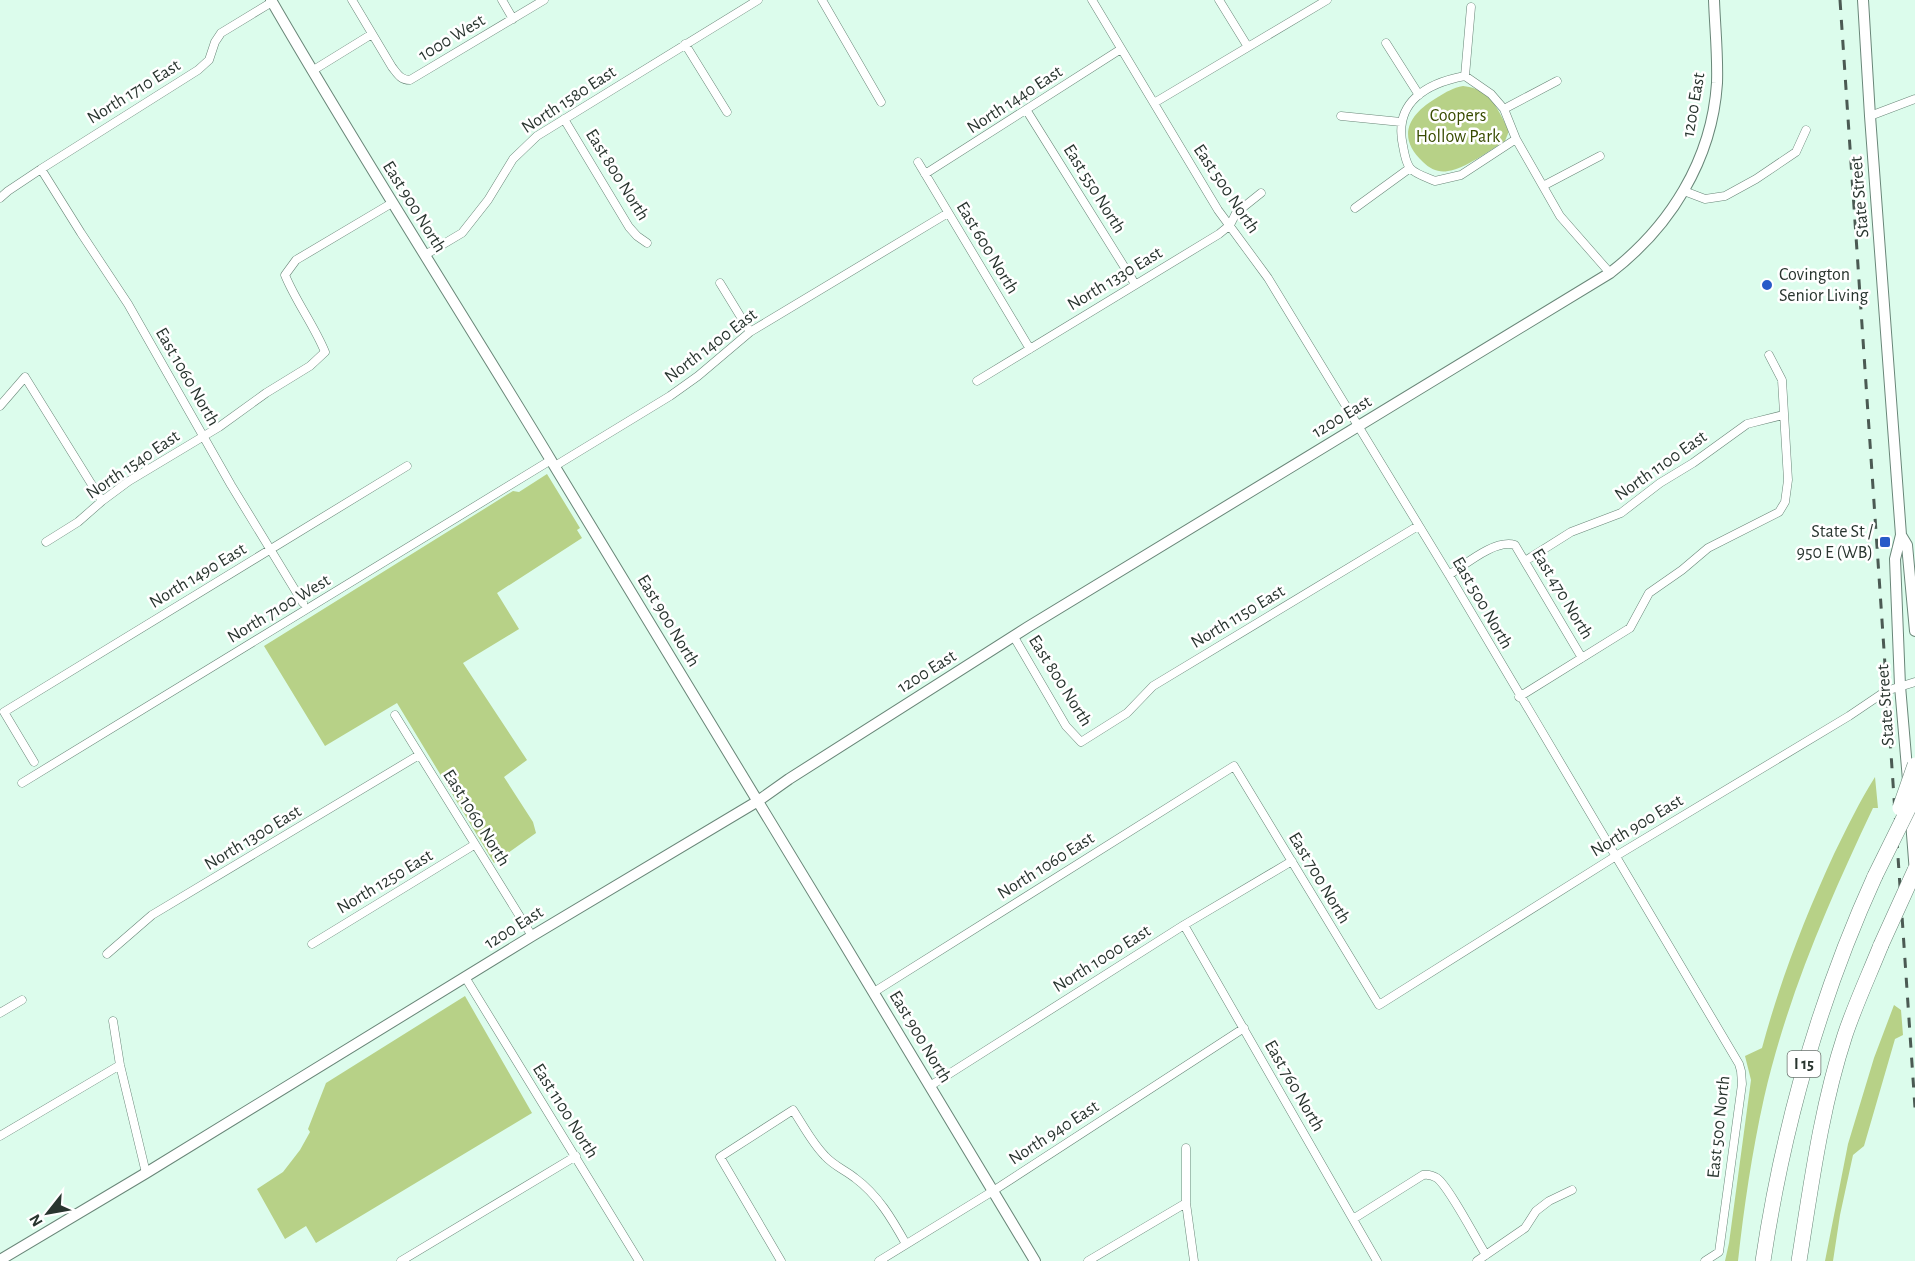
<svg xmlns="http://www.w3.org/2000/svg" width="1915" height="1261" viewBox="0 0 1915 1261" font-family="'Alegreya Sans',sans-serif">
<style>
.green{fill:#b7d187}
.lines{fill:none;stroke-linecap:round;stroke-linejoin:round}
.street-casing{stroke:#698678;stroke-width:9}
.secondary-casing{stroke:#698678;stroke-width:12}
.highway-casing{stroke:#698678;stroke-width:16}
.street{stroke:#fff;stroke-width:8}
.secondary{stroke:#fff;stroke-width:10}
.highway{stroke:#fff;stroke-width:15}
.rail{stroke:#4b5a53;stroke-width:3;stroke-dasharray:10 10;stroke-linecap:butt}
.highway-bridge-casing{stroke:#698678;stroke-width:16;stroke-linecap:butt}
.highway-bridge{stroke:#fff;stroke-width:15}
.poi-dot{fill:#285ac8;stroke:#fff;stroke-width:2}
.labels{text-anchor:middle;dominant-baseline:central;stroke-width:5;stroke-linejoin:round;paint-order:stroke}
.shield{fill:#fff;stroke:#69726d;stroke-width:1.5}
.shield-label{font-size:16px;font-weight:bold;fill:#29352f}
.street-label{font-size:18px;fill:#29352f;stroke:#fff}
.park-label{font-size:18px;fill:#384b00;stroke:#fff}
.poi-label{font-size:18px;fill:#29352f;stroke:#fff;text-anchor:start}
</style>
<rect width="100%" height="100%" fill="#dcfcec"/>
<!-- green -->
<path class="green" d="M 1463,86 C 1491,89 1497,108 1509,131 L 1505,141 C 1490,150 1465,169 1448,171 C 1439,173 1430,169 1423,162 C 1395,136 1410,113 1438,97 C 1446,92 1453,88 1463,86 Z
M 547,474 L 580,528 L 577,530 L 582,538 L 497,593 L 519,629 L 463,663 L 527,760 L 504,777 L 533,822 L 536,833 L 494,863 L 397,703 L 325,746 L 264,646 L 513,491 L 519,492 Z
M 1875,777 L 1878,808 L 1873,808 C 1829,901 1787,997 1764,1098 C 1752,1152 1744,1207 1738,1261 L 1725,1261 L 1729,1243 L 1751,1080 L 1745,1056 L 1762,1048 C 1780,981 1805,917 1834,854 C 1847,828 1859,802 1875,777 Z
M 465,996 L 532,1113 L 316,1243 L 306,1226 L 285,1239 L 257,1189 L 283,1172 L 300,1150 L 310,1132 L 308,1129 L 326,1083 Z
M 1894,1005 L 1901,1010 L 1903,1035 L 1895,1039 L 1864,1146 L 1853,1155 L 1840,1215 L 1833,1261 L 1825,1261 L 1848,1144 L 1874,1058 Z"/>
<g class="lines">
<!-- street casing -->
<g class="street-casing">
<path id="street" d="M 352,0 L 392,67 C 397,73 400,80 410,80 L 544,0
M 502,0 L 513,19
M 822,0 L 881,102
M 1092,0 L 1218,210 L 1268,278 L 1449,575 L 1739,1064 L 1741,1071 L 1742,1084 L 1719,1252 L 1705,1261
M 1219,0 L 1248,47
M 1386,43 L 1419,95
M 685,44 L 727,112
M 312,71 L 372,34
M 1465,76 C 1427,83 1393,102 1403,146 C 1404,152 1406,163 1410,168 C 1415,174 1428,178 1435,181 L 1461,175 L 1516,139
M 1465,76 L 1491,94 L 1504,109 L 1516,139 L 1560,216 L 1610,273
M 1465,76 L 1471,7
M 1154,103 L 1327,0
M 1504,109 L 1557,81
M 1027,111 L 1135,284
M 1341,116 L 1401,122
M 1870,116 L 1915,99
M 564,119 L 629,227 L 637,236 L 647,243
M 918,162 L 1030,349
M 41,169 L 81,233 L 128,304 L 231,485 L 303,603
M 925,174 L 1121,49
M 1543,186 L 1600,156
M 1684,191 L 1705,199 L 1725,196 L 1756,179 L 1796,152 L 1806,130
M 0,198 L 8,191 L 41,169 L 198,70 L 209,60 L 215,42 L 221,33 L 272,2
M 1355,208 L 1410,168
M 425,255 L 462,233 L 488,200 L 513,159 L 537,136 L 758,0
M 720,283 L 750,332
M 977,381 L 1219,234 L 1230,225 L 1236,213 L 1261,193
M 0,406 L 25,377 L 102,501
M 555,466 L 670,396 L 698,376 L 750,332 L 948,213
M 46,542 L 78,522 L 102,501 L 129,481 L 219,427 L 266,393 L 310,366 L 325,352 C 314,325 296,302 285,275 L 296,260 L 392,203
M 1525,561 L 1571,532 L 1621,513 L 1660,483 L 1693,463 L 1747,424 L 1783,415
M 1449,575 C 1466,564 1495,539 1515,545 L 1582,658
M 1014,637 L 1066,726 L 1081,742 L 1127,713 L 1153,686 L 1418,526
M 1519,697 L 1630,628 L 1649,593 L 1682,570 L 1708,548 L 1779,512 L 1785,502 L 1788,480 L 1782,380 L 1769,355
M 395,715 L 532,936
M 34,762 L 4,712 L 407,466
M 22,783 L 551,460
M 1184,925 L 1377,1261
M 312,944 L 474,845
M 107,954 L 152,915 L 419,755
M 465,977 L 639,1261
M 874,992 L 1234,766 L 1379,1005 L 1616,856 L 1849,716 L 1886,691 L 1915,682
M 0,1013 L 22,1000
M 113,1021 L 120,1065 L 146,1173
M 930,1086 L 1184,925 L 1292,861
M 0,1136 L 120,1065
M 1186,1148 L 1186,1203 L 1194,1261
M 1353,1219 L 1423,1175 C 1428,1174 1432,1175 1437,1178 C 1449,1187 1476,1239 1486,1255
M 401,1261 L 576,1156
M 781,1261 L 720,1157 L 793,1110 C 803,1125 812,1143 825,1156 C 834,1166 845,1170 855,1178 C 878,1195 892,1219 906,1244
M 879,1261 L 993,1191 L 1244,1028
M 1088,1261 L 1186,1203
M 1477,1261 L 1525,1228 L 1536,1211 L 1549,1201 L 1572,1190"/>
</g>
<!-- secondary casing -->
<g class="secondary-casing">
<path id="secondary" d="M 271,0 C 361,156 459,308 552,462 C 714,728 875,994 1035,1261
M 1863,0 L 1870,116 L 1901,535 L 1895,559 L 1900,686 L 1908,780
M 1901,535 L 1907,545 L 1915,631
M 1910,808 L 1915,873
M 0,1260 L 146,1173 L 532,936 L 758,801 L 789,779 L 1028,627 L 1610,273 C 1670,227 1712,160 1717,83 C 1718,55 1715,28 1714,0"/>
</g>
<!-- highway casing -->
<g class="highway-casing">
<path id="highway" d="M 1763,1261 C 1783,1127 1819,999 1875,876
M 1799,1261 C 1811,1186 1821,1108 1845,1035 C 1855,1005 1869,975 1881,945"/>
</g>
<!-- street -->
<use href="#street" class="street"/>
<!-- secondary -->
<use href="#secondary" class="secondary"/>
<!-- highway -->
<use href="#highway" class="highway"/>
<!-- rail -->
<path class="rail" d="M 1840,0 L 1915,1108"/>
<!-- highway-bridge casing -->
<g class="highway-bridge-casing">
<path id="highway-bridge" d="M 1900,808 L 1915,765
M 1875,876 L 1915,795
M 1881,945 L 1915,870"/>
</g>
<!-- highway-bridge -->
<use href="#highway-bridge" class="highway-bridge"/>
</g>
<!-- markers -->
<g class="poi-dot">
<circle cx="1767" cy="285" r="6"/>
<rect x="1879" y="536" width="12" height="12" rx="3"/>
</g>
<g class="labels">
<!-- shield labels -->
<rect class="shield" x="1787.5" y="1051" width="33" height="26" rx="4.5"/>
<g class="shield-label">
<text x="1804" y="1064">I 15</text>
</g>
<!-- street labels -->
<g class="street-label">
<text transform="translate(452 38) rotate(-31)">1000 West</text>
<text transform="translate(134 92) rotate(-32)">North 1710 East</text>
<text transform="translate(569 100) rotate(-33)">North 1580 East</text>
<text transform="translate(1015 100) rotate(-33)">North 1440 East</text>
<text transform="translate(1694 105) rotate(-80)">1200 East</text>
<text transform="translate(617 175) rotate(58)">East 800 North</text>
<text transform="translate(1094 189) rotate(58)">East 550 North</text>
<text transform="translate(1226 189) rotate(56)">East 500 North</text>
<text transform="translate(1860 197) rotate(-95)">State Street</text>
<text transform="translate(414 207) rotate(58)">East 900 North</text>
<text transform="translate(987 248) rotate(59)">East 600 North</text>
<text transform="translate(1115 279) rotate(-31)">North 1330 East</text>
<text transform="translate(711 346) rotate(-37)">North 1400 East</text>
<text transform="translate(187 377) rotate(60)">East 1060 North</text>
<text transform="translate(1342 417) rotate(-31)">1200 East</text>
<text transform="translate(133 465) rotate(-34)">North 1540 East</text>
<text transform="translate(1661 466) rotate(-35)">North 1100 East</text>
<text transform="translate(198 576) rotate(-31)">North 1490 East</text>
<text transform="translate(1562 594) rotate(59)">East 470 North</text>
<text transform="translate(1482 603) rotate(60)">East 500 North</text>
<text transform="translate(279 609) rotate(-31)">North 7100 West</text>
<text transform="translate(1238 617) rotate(-31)">North 1150 East</text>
<text transform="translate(668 621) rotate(59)">East 900 North</text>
<text transform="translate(927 672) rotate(-32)">1200 East</text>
<text transform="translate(1060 681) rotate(58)">East 800 North</text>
<text transform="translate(1886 705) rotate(-94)">State Street</text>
<text transform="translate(476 818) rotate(58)">East 1060 North</text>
<text transform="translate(1637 826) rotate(-31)">North 900 East</text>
<text transform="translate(253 838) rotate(-31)">North 1300 East</text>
<text transform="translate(1046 866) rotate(-32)">North 1060 East</text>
<text transform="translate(1319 878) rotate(59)">East 700 North</text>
<text transform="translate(385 882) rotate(-31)">North 1250 East</text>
<text transform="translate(514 928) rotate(-32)">1200 East</text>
<text transform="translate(1102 959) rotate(-32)">North 1000 East</text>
<text transform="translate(920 1037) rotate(59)">East 900 North</text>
<text transform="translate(1294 1086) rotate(60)">East 760 North</text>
<text transform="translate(565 1111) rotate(58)">East 1100 North</text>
<text transform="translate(1719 1127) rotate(-84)">East 500 North</text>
<text transform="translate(1054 1133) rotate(-33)">North 940 East</text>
</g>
<!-- park labels -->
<g class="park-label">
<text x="1458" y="116">Coopers<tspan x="1458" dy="21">Hollow Park</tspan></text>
</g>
<!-- poi labels -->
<g class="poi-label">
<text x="1779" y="275">Covington<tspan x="1779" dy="21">Senior Living</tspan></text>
<text x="1873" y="532" text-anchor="end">State St /<tspan x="1873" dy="21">950 E (WB)</tspan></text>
</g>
</g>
<!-- north arrow -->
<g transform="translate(48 1213) rotate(239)" stroke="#ffffff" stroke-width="4.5" paint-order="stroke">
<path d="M0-4.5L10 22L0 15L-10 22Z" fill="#29352f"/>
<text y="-9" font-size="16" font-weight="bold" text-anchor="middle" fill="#29352f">N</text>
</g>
</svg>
